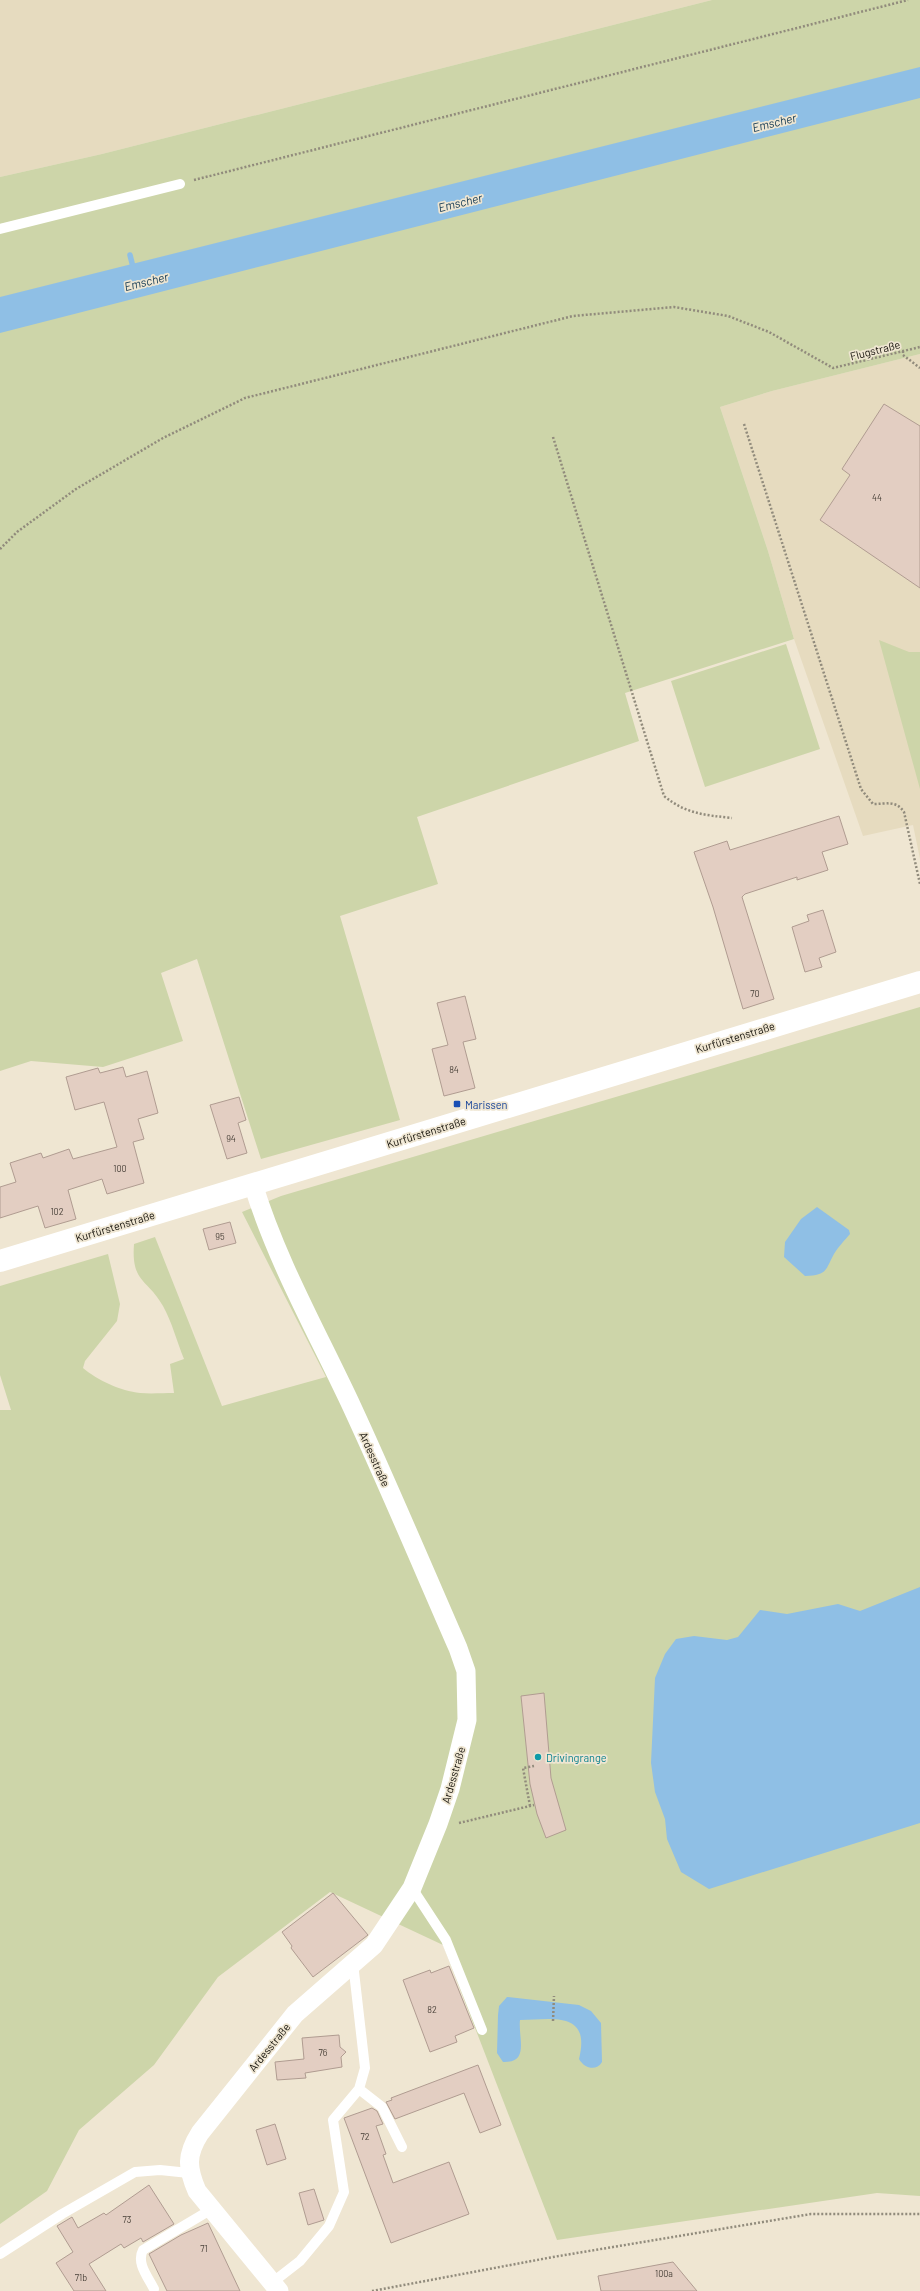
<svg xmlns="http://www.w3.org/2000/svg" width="920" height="2291" viewBox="0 0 920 2291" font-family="Barlow,sans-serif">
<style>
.built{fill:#e6dbbf}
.green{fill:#cdd5a9}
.water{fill:#8fbfe5}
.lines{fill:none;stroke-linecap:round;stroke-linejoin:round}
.stream{stroke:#8fbfe5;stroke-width:5.5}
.building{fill:#e3cec2;stroke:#b09c91}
.path{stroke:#918b7c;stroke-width:2.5;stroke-dasharray:2 2;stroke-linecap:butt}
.service{stroke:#fff;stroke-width:10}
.minor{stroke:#fff;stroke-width:19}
.secondary{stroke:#fff;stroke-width:22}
.transit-dot{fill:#1a4fb4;stroke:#efe6d2;stroke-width:1.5}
.culture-dot{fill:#0f9aa8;stroke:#efe6d2;stroke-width:1.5}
.labels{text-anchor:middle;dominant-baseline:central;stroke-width:3.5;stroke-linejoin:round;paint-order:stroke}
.number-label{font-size:9px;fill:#4a423a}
.street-label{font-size:11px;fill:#17140d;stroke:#efe6d2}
.transit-label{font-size:11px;fill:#164399;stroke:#efe6d2;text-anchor:start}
.culture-label{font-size:11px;fill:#0d838f;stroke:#efe6d2;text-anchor:start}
.water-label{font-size:12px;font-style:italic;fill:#133953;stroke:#efe6d2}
</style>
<rect width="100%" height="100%" fill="#efe6d2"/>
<!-- built -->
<path class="built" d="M 0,0 L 712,0 L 102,154 L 0,177 Z
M 920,354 L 920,859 L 913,825 L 863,836 L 794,639 L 768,551 L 720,407 L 772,391 Z"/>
<!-- green -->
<path class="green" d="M 712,0 L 920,0 L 920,354 L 772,391 L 720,407 L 768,551 L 794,639 L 625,693 L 639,741 L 417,817 L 438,884 L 340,916 L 400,1120 L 261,1159 L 197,959 L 161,973 L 183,1041 L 103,1067 L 31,1061 L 0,1071 L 0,177 L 102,154 Z
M 879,640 L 909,652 L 920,652 L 920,789 Z
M 786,644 L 820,749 L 705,787 L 671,681 Z
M 920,1007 L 920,2196 L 877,2193 L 557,2240 L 443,1945 L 330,1892 L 218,1977 L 154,2065 L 79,2130 L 47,2191 L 0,2224 L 0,1410 L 11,1410 L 0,1375 L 0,1286 L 108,1254 L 120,1304 L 117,1321 L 85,1361 L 83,1368 C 97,1380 121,1391 140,1393 C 151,1394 163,1393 174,1393 L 170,1364 L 184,1359 C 177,1342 172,1322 163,1306 C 148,1279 131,1283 134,1244 L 155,1237 L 222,1406 L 326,1377 L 242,1212 L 281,1196 Z"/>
<!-- water -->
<path class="water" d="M 920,67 L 920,98 L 0,333 L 0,297 Z
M 817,1207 L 849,1230 L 850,1234 C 845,1240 838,1247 834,1254 C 825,1271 827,1275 805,1276 L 784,1257 L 785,1242 L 801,1219 Z
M 920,1587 L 920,1823 L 709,1889 L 681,1872 L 667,1839 L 665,1819 L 655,1792 L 651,1763 L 655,1678 L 665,1654 L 676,1639 L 694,1636 L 727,1640 L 738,1637 L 760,1610 L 787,1614 L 838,1604 L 860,1611 Z
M 507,1997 L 579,2005 L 591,2011 L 601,2023 L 602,2062 C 596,2072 584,2068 579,2059 C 591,2011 553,2019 520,2020 C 518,2038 530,2063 503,2062 L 497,2053 L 498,2015 L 499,2006 Z"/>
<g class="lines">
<!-- stream -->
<path class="stream" d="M 130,255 L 134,271"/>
</g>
<!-- building -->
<path class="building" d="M 884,404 L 920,426 L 920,588 L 820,520 L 850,475 L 842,469 Z
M 839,816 L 848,844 L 822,852 L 828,870 L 797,880 L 797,877 L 745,894 L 742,897 L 774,999 L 743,1009 L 713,907 L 694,852 L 727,841 L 730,850 Z
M 823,910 L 836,952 L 819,958 L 822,967 L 805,972 L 792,927 L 809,921 L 807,915 Z
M 465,996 L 476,1039 L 463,1042 L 475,1088 L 444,1096 L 432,1049 L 448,1045 L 437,1003 Z
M 123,1067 L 126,1077 L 147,1071 L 158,1113 L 138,1119 L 144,1139 L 133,1142 L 144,1183 L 107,1194 L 102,1179 L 68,1190 L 76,1219 L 45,1228 L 38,1206 L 0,1218 L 0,1187 L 16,1182 L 10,1163 L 41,1153 L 43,1158 L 69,1149 L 73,1159 L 117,1147 L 104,1102 L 75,1110 L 66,1077 L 98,1068 L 100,1073 Z
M 239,1097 L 246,1120 L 238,1123 L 247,1153 L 227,1159 L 210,1105 Z
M 230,1222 L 236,1243 L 209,1250 L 203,1229 Z
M 544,1693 L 551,1778 L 566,1830 L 546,1838 L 537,1814 L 530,1784 L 521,1696 Z
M 333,1893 L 368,1935 L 313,1977 L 291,1948 L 292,1946 L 282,1932 Z
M 449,1966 L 474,2028 L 455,2036 L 457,2042 L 430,2052 L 403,1980 L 430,1970 L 431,1973 Z
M 339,2035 L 340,2047 L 346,2052 L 341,2057 L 342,2067 L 305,2073 L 306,2078 L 277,2080 L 275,2062 L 304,2059 L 302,2038 Z
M 478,2065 L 501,2125 L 480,2133 L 464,2093 L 395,2119 L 386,2102 L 392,2100 L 391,2098 Z
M 372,2108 L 377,2111 L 383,2124 L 376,2126 L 386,2154 L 383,2155 L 393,2183 L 449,2162 L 469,2214 L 391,2243 L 344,2118 Z
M 275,2124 L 286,2159 L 267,2165 L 256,2130 Z
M 149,2185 L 174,2224 L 143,2242 L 141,2238 L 124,2248 L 121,2244 L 89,2264 L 106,2291 L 74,2291 L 56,2263 L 73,2252 L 57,2226 L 72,2217 L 78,2228 L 104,2213 L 106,2215 Z
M 314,2189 L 324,2220 L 308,2225 L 299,2193 Z
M 208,2223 L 240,2291 L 167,2291 L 149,2254 L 181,2235 Z
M 673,2262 L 697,2291 L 601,2291 L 598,2276 Z"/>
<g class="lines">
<!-- path -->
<path class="path" d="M 194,180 L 908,0
M 903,351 L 903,355 L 920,368
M 744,424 L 861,789 L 873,804 C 886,804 896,800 904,812 L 920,884
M 553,437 L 664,796 C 686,814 705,815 732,818
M 0,549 L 17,532 L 76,489 L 163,438 L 245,398 L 573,316 L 674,307 L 728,316 L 769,332 L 833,368 L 920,347
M 530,1806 L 523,1768 L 534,1766
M 459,1823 L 534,1805
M 553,2021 L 554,1996
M 372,2291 L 553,2257 L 811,2214 L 920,2214"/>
<!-- service -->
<path class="service" d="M 0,229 L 180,184
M 412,1888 L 446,1940 L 482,2030
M 359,2089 L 382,2107 L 402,2147
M 0,2254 L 62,2214 L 135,2172 L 160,2170 L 189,2173
M 273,2282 L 300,2261 L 329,2226 L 344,2192 L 333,2120 L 359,2089 L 365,2068 L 353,1963
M 154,2289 C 148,2277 136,2263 143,2250 L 212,2209"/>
<!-- minor -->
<path class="minor" d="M 253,1184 C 277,1262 318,1334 352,1407 C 389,1487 423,1568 458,1648 L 466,1671 L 467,1720 L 450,1789 L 438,1824 L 412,1888 L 374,1945 L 295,2014 L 200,2133 C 186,2155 187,2168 197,2191 L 279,2291"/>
<!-- secondary -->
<path class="secondary" d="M 0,1261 L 920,982"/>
</g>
<!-- markers -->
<rect class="transit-dot" x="453" y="1100" width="8" height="8" rx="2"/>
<circle class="culture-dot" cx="538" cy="1757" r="4"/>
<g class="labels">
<!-- number labels -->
<g class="number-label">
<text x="877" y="497">44</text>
<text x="755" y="993">70</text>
<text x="454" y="1069">84</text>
<text x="231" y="1138">94</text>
<text x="120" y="1168">100</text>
<text x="57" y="1211">102</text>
<text x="220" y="1236">95</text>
<text x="432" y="2009">82</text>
<text x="323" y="2052">76</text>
<text x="365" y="2136">72</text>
<text x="127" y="2219">73</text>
<text x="204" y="2248">71</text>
<text x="664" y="2273">100a</text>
<text x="81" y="2277">71b</text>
</g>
<!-- street labels -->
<g class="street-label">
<text transform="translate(875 350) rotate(-14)">Flugstraße</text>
<text transform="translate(735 1037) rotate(-17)">Kurfürstenstraße</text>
<text transform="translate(426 1132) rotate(-17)">Kurfürstenstraße</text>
<text transform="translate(115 1226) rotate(-17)">Kurfürstenstraße</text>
<text transform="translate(375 1459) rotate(66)">Ardesstraße</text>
<text transform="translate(453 1775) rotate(-74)">Ardesstraße</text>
<text transform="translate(269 2047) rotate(-51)">Ardesstraße</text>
</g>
<!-- transit labels -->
<g class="transit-label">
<text x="465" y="1104">Marissen</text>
</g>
<!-- culture labels -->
<g class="culture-label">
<text x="546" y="1757">Drivingrange</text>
</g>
<!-- water labels -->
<g class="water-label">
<text transform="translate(774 122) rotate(-14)">Emscher</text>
<text transform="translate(460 202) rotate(-14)">Emscher</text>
<text transform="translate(146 281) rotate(-14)">Emscher</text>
</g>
</g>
</svg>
